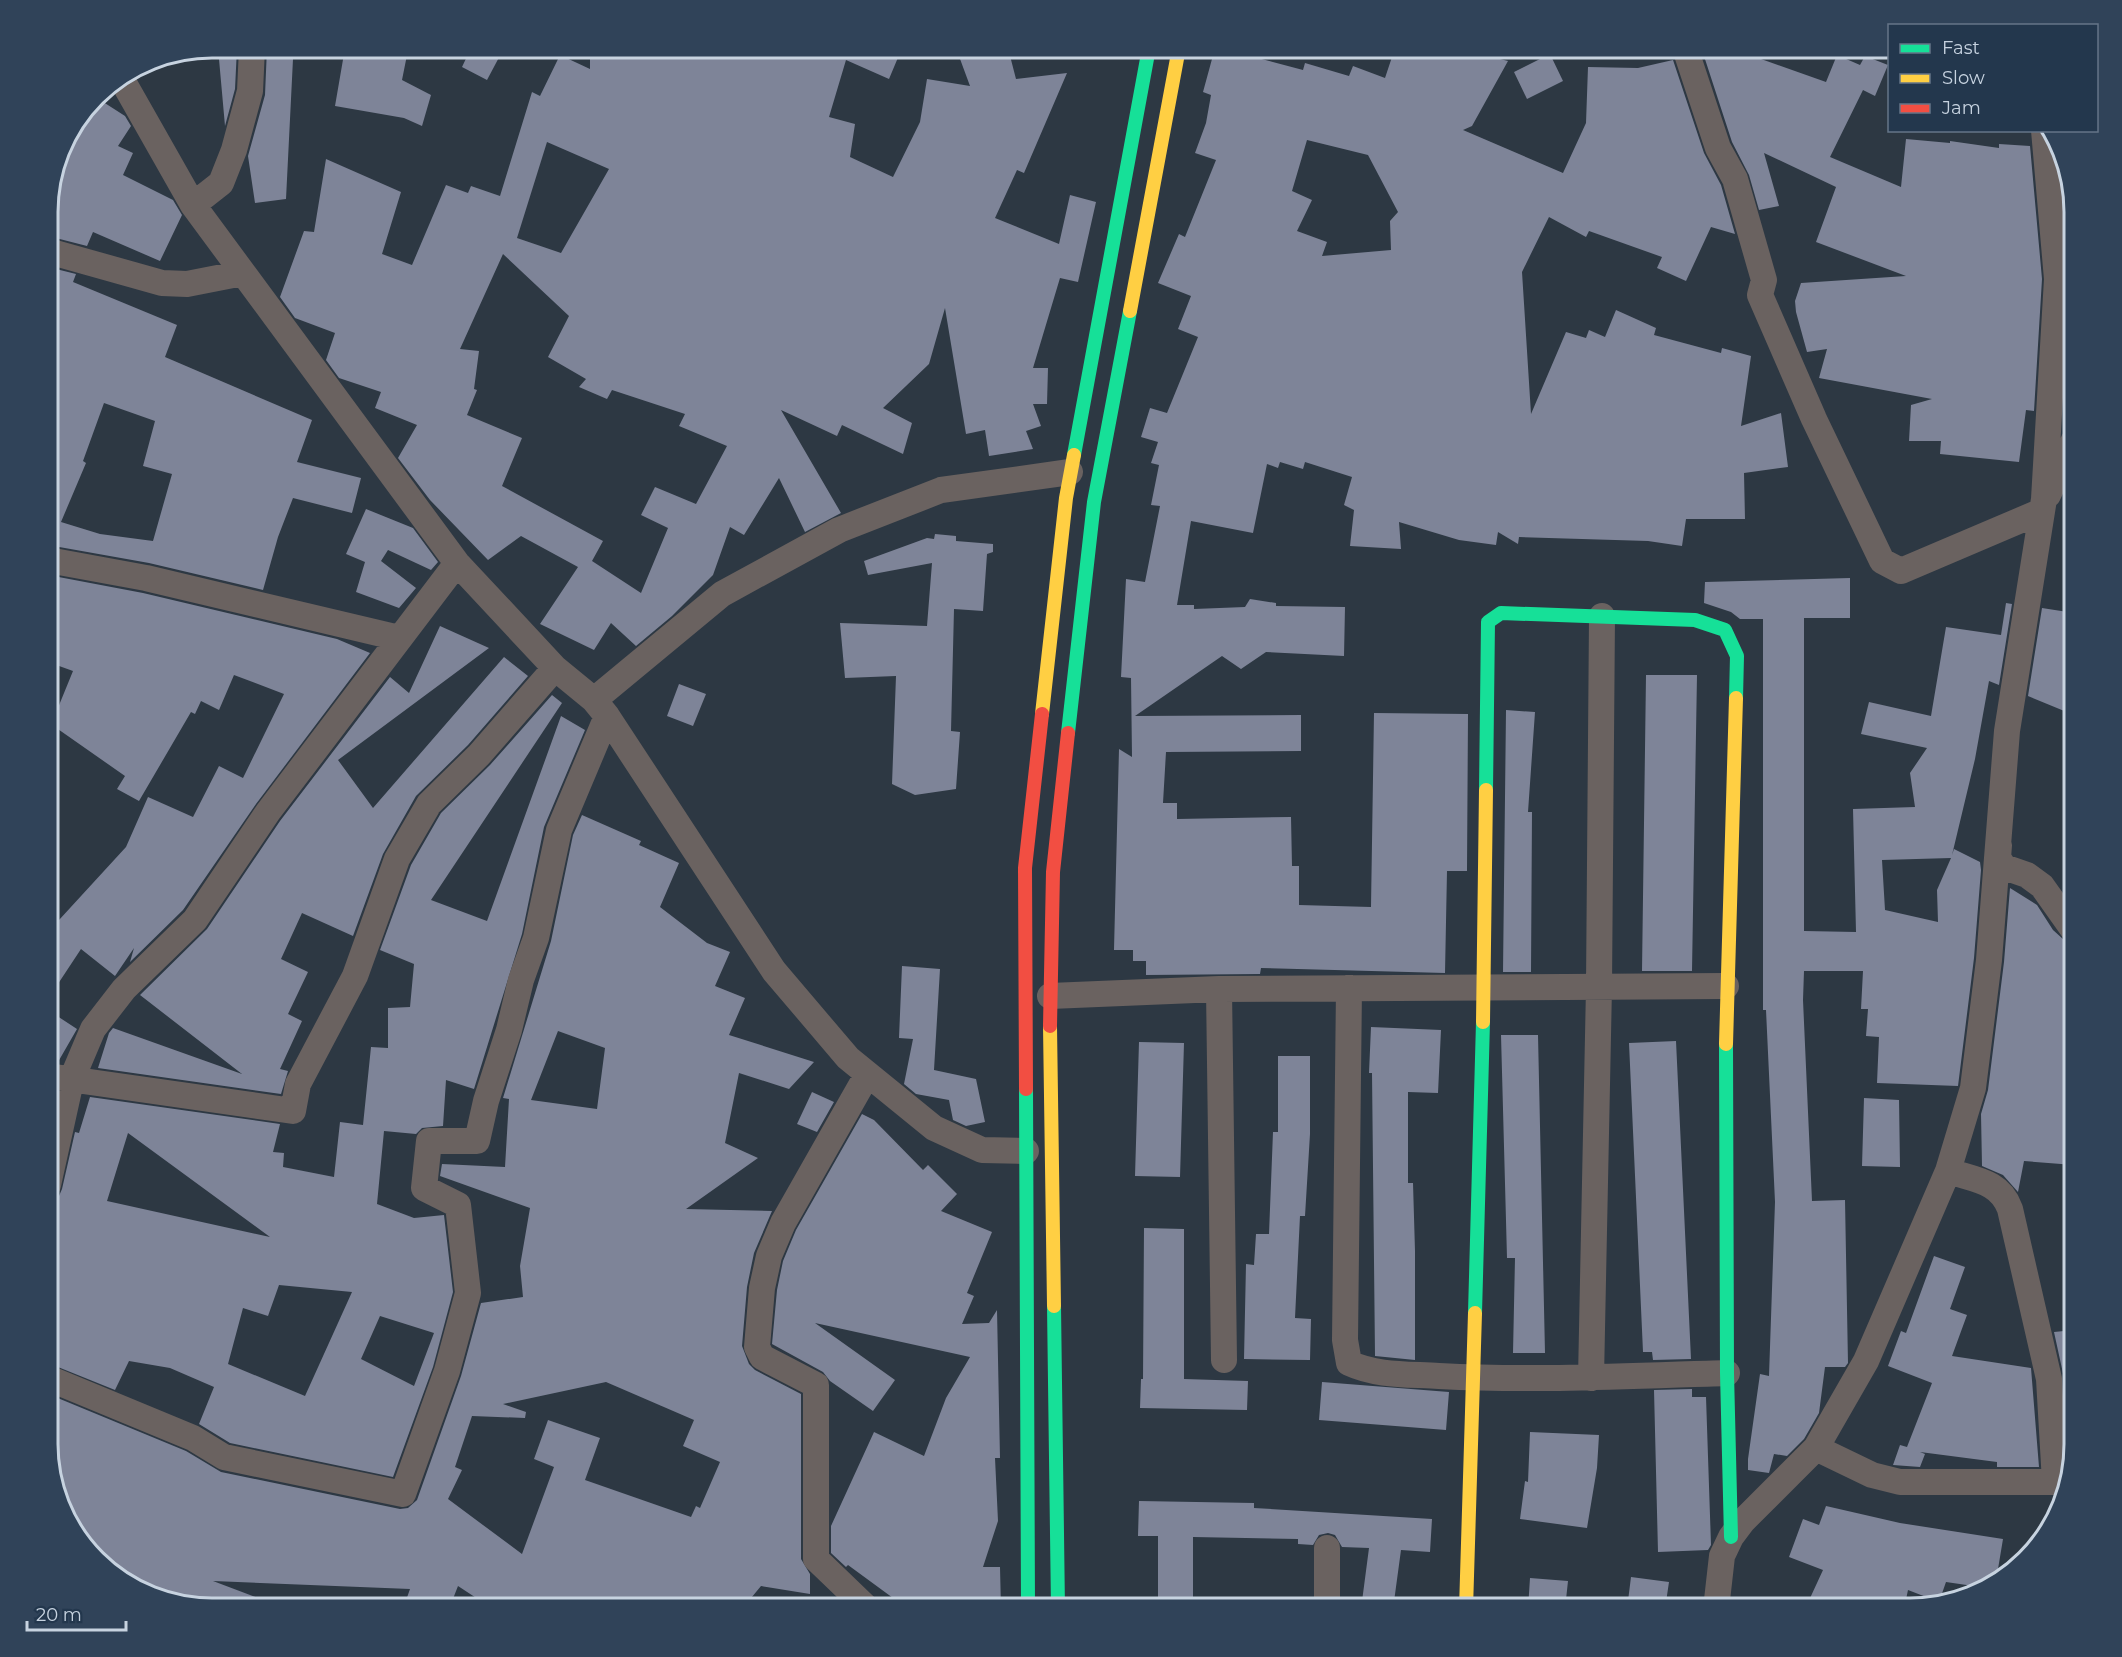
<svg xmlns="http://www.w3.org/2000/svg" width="2122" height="1657" viewBox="0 0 2122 1657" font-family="Montserrat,sans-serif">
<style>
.building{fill:#7e8498;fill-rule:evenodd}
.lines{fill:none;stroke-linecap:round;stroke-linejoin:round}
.street{stroke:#6a6260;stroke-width:26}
.fast{stroke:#16e098;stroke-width:14}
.slow{stroke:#ffcf43;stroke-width:14}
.jam{stroke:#f24e42;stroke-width:14}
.rim{fill:none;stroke:#c7d3e0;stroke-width:3}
</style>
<rect width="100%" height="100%" fill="#2d3843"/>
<!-- building -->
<path class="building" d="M 218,48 L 237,48 L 235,89 L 225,126 Z
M 267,48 L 290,48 L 290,58 L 293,59 L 286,199 L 255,203 L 248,156 L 265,95 Z
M 345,48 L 407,55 L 402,80 L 431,95 L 422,126 L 404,118 L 335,106 Z
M 471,48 L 504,48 L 487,80 L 462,67 Z
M 590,48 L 902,48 L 889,79 L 846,60 L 829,117 L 855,124 L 850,157 L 893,177 L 920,122 L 927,79 L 970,86 L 956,48 L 1008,48 L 1016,79 L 1067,73 L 1024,173 L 1017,170 L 995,218 L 1059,244 L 1070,195 L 1096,202 L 1078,282 L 1060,278 L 1033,368 L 1048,368 L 1047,404 L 1033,404 L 1041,426 L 1026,431 L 1033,449 L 989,456 L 985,430 L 966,434 L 945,308 L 929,364 L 883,408 L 912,423 L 903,454 L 842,425 L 837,436 L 781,410 L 841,513 L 805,532 L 779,478 L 744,535 L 730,527 L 713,575 L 672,616 L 636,646 L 611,623 L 594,650 L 540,624 L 578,567 L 521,536 L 488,560 L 430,500 L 398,458 L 417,425 L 375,408 L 381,392 L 339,378 L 326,360 L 335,333 L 295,318 L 280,297 L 304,231 L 314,232 L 326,159 L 401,192 L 382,254 L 412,265 L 446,185 L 468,193 L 471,186 L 500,196 L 532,92 L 540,96 L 560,55 L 590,69 ZM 547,142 L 609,169 L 561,253 L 517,238 ZM 503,254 L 569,316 L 548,357 L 586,379 L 579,387 L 607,399 L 612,390 L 685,414 L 679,426 L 727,446 L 696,504 L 655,487 L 641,515 L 668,528 L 641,593 L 592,561 L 603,541 L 502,486 L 522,438 L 467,415 L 477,390 L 474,389 L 479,351 L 460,349 Z
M 1215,48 L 1245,48 L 1243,54 L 1303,70 L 1305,63 L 1349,76 L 1353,66 L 1385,78 L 1395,48 L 1492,48 L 1492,57 L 1508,61 L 1472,126 L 1463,130 L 1563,173 L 1586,123 L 1588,67 L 1638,68 L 1673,60 L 1704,153 L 1721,185 L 1735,234 L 1711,227 L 1686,281 L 1657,268 L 1662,257 L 1589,231 L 1586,237 L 1549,217 L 1522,272 L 1531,414 L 1566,332 L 1586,338 L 1589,330 L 1605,337 L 1616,310 L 1656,328 L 1654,335 L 1721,353 L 1722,348 L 1751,356 L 1741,426 L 1781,413 L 1788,467 L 1744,473 L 1745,519 L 1686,519 L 1682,546 L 1648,541 L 1519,537 L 1518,544 L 1498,532 L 1496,545 L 1459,540 L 1399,522 L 1401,549 L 1350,546 L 1354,510 L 1344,505 L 1352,477 L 1305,462 L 1303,469 L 1280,462 L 1278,468 L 1267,464 L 1253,533 L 1191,521 L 1177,605 L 1194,605 L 1194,609 L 1245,607 L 1250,599 L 1276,603 L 1276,606 L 1345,607 L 1344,656 L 1266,652 L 1241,669 L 1222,656 L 1135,716 L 1301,715 L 1301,751 L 1166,752 L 1163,803 L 1177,803 L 1177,819 L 1291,817 L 1292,866 L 1299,866 L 1299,905 L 1371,907 L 1374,713 L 1468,714 L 1467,871 L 1447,871 L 1445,973 L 1261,968 L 1260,974 L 1146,975 L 1146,961 L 1133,961 L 1133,950 L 1114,950 L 1119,749 L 1132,757 L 1131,678 L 1121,677 L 1126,579 L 1145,582 L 1160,506 L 1151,505 L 1159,465 L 1151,463 L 1158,442 L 1141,437 L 1150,408 L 1167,413 L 1198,337 L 1178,329 L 1191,296 L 1158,283 L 1179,234 L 1185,237 L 1216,160 L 1195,153 L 1206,123 L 1211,95 L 1203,92 ZM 1307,140 L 1368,155 L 1398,212 L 1390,221 L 1391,250 L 1322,256 L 1327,242 L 1297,231 L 1312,200 L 1292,191 Z
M 1708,48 L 1730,48 L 1826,82 L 1837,55 L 1860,65 L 1865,56 L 1888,65 L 1875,96 L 1863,90 L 1830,157 L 1901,187 L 1906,139 L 1950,143 L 1950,141 L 1999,148 L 1999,144 L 2030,146 L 2042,279 L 2034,411 L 2026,410 L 2019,462 L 1940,454 L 1941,441 L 1909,441 L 1911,405 L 1932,399 L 1819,378 L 1827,349 L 1807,352 L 1796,312 L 1795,301 L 1801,283 L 1906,276 L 1816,242 L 1836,187 L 1764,153 L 1779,206 L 1759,210 L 1749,175 L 1732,142 L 1703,53 L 1709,52 Z
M 1550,54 L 1563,81 L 1527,99 L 1514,72 Z
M 97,98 L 125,116 L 131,126 L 118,146 L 133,153 L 123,175 L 173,200 L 182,215 L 160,261 L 93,232 L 87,246 L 48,236 L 48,201 L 65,139 Z
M 2062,159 L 2074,213 L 2074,306 L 2070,307 L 2072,278 Z
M 48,267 L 76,274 L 73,282 L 177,325 L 165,357 L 312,420 L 297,462 L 361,478 L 352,513 L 293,498 L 278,537 L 263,590 L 149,563 L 48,545 ZM 104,403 L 155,421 L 143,466 L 172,474 L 153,541 L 100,534 L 61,522 L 86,463 L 83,461 Z
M 366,509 L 413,528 L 438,562 L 431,570 L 388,550 L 381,561 L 416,588 L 399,608 L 356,592 L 365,562 L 346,554 Z
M 935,534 L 956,536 L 956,541 L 993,544 L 993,552 L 987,554 L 983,611 L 954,609 L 951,731 L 960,732 L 956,789 L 915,795 L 892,784 L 896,676 L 845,678 L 840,623 L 927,626 L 932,563 L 868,575 L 864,561 L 927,538 L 934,539 Z
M 48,575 L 143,593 L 337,639 L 370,653 L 256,804 L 183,910 L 130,962 L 134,948 L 115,976 L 81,949 L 48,999 L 48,932 L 126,847 L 148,797 L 193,817 L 219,766 L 243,778 L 284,694 L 234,675 L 219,710 L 201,701 L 195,714 L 191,712 L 139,801 L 117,789 L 125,776 L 55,727 L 58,722 L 53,720 L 73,671 L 48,662 Z
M 1850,578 L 1850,618 L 1804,618 L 1804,931 L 1856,932 L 1853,809 L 1915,807 L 1910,773 L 1927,748 L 1861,734 L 1869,702 L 1931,716 L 1946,627 L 2001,635 L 2006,603 L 2012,604 L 1999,685 L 1989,681 L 1975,759 L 1952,855 L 1954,849 L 1980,862 L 1981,870 L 1974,958 L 1958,1086 L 1877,1083 L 1879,1037 L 1866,1036 L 1868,1009 L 1861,1009 L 1863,971 L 1804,971 L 1803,1000 L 1812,1201 L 1845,1200 L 1848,1363 L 1845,1367 L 1825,1367 L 1819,1413 L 1804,1439 L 1787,1456 L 1774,1454 L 1769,1473 L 1748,1470 L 1748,1459 L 1760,1374 L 1769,1376 L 1775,1202 L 1766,1010 L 1763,1010 L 1763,619 L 1740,619 L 1731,612 L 1704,603 L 1705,582 ZM 1951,858 L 1937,890 L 1938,922 L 1885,910 L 1882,860 Z
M 2042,608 L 2074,613 L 2074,715 L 2028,696 Z
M 440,626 L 489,648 L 338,760 L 373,808 L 504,657 L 528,676 L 468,745 L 416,796 L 383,854 L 353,936 L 302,913 L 281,959 L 308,972 L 288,1014 L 302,1021 L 280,1069 L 288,1071 L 281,1094 L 98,1068 L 109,1033 L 113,1028 L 242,1074 L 140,995 L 207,929 L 280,821 L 390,677 L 409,693 Z
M 1646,675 L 1697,675 L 1692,971 L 1642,971 Z
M 679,684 L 706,694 L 693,726 L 667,716 Z
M 552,695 L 562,703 L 431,900 L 487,921 L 561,716 L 585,730 L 544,827 L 522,934 L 474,1089 L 446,1080 L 443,1126 L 422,1128 L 416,1134 L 384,1131 L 377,1204 L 414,1218 L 444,1215 L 453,1292 L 433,1367 L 393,1477 L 230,1443 L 199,1424 L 214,1387 L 170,1368 L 129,1361 L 115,1390 L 48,1363 L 48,1200 L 59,1196 L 62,1189 L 75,1132 L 79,1133 L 90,1097 L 280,1124 L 273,1152 L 284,1153 L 283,1167 L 334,1177 L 340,1122 L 363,1125 L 371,1047 L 388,1048 L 388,1008 L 410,1007 L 414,964 L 380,950 L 411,865 L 441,813 L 490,765 ZM 128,1133 L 270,1237 L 107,1201 ZM 279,1285 L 352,1292 L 305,1396 L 228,1364 L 243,1308 L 268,1316 ZM 380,1316 L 434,1333 L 414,1386 L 361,1359 Z
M 1506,710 L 1535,712 L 1528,812 L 1532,812 L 1531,972 L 1503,972 Z
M 582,815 L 641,841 L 639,845 L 679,863 L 660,907 L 707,943 L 730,952 L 715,986 L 745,998 L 729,1035 L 814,1062 L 789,1089 L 739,1073 L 725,1143 L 758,1158 L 686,1209 L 772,1211 L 754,1253 L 747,1287 L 742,1346 L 749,1364 L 755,1370 L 801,1394 L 801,1559 L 810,1574 L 810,1594 L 761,1586 L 742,1609 L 493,1609 L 458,1586 L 449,1609 L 403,1609 L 410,1589 L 213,1581 L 279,1606 L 279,1609 L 212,1609 L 159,1600 L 104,1568 L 65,1518 L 48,1455 L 48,1394 L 186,1451 L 221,1472 L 400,1509 L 408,1508 L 417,1500 L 461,1376 L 481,1303 L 523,1297 L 520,1266 L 530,1208 L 440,1176 L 442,1164 L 505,1167 L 509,1099 L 503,1098 L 551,941 L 573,835 ZM 558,1031 L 605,1048 L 597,1109 L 531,1100 ZM 606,1382 L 694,1420 L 683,1446 L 720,1462 L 700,1508 L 696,1506 L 691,1517 L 585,1480 L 600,1438 L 548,1420 L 534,1459 L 554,1467 L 522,1554 L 448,1499 L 462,1470 L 455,1467 L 472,1416 L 525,1418 L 526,1412 L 503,1404 Z
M 2010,888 L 2037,905 L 2053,930 L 2074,949 L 2074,1165 L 2024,1161 L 2018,1192 L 2003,1175 L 1982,1166 L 1981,1114 L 1988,1090 L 2004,962 Z
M 902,966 L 940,969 L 934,1070 L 976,1079 L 985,1122 L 966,1126 L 953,1120 L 949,1100 L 916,1094 L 904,1084 L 913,1039 L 899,1038 Z
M 48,1010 L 77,1029 L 58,1062 L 48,1061 Z
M 1371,1027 L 1441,1030 L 1438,1093 L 1408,1092 L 1408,1183 L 1413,1183 L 1415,1251 L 1415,1360 L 1375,1356 L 1372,1073 L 1369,1073 Z
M 1501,1035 L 1538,1035 L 1545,1353 L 1513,1353 L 1515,1258 L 1507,1258 Z
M 1676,1041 L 1691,1359 L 1653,1360 L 1652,1352 L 1643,1352 L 1629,1043 Z
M 1139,1042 L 1184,1043 L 1180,1177 L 1135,1176 Z
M 1278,1056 L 1310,1056 L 1310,1134 L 1305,1216 L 1300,1216 L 1295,1318 L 1311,1319 L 1310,1360 L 1244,1359 L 1246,1264 L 1254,1265 L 1256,1234 L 1269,1234 L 1273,1132 L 1278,1132 Z
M 812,1092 L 834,1102 L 817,1132 L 797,1124 Z
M 1864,1098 L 1899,1100 L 1900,1167 L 1862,1166 Z
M 862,1114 L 874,1120 L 923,1170 L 928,1165 L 957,1194 L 941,1211 L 992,1232 L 967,1293 L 974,1296 L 962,1324 L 989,1323 L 997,1310 L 1000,1458 L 995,1458 L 998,1521 L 983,1567 L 1000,1567 L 1001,1609 L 908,1609 L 848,1565 L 846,1567 L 831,1553 L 831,1526 L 874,1432 L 924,1456 L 946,1398 L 970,1357 L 815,1323 L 895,1380 L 873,1411 L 830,1381 L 823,1372 L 772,1344 L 777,1290 L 783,1261 L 796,1230 Z
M 1144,1228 L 1184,1229 L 1184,1379 L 1248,1381 L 1247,1410 L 1140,1408 L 1141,1379 L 1143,1379 Z
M 1934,1256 L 1965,1267 L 1950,1309 L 1967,1315 L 1952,1356 L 2031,1368 L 2039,1467 L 1997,1467 L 1997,1462 L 1920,1452 L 1925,1454 L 1920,1467 L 1893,1465 L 1900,1445 L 1907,1447 L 1932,1383 L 1888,1366 L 1901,1331 L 1906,1333 Z
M 2074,1330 L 2074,1445 L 2070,1470 L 2064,1378 L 2054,1332 Z
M 1322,1382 L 1449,1392 L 1446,1430 L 1319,1420 Z
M 1692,1389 L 1692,1397 L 1706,1397 L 1711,1545 L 1708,1550 L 1658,1552 L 1654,1390 Z
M 1530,1432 L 1599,1435 L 1597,1468 L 1587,1528 L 1520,1519 L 1525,1481 L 1528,1482 Z
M 1139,1501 L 1254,1503 L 1254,1508 L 1432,1519 L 1430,1552 L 1401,1550 L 1393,1609 L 1361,1609 L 1369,1548 L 1342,1547 L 1335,1535 L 1328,1533 L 1319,1535 L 1313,1545 L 1298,1544 L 1298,1539 L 1193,1537 L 1193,1609 L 1158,1609 L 1158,1536 L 1138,1536 Z
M 1826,1506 L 1900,1523 L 2003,1539 L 1996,1581 L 1987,1588 L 1946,1582 L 1939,1602 L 1908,1590 L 1904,1609 L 1805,1609 L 1823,1570 L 1789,1557 L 1803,1519 L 1819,1525 Z
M 1631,1577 L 1669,1582 L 1665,1609 L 1627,1609 Z
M 1530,1578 L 1568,1581 L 1565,1609 L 1528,1609 Z"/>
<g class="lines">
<!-- street -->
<path class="street" d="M 1685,48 L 1718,148 L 1735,179 L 1764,280 L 1760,295 L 1814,419 L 1882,561 L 1901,571 L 2042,511
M 121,78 L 193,205 L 457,563 L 555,668 L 594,700 L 607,716 L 774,971 L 848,1058 L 934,1128 L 982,1150 L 1026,1151
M 193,205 L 221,183 L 234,150 L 250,91 L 252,48
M 48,251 L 162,283 L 187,284 L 243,273
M 2048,495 L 2074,440
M 48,560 L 146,578 L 399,638
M 594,700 L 722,594 L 839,530 L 941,490 L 1070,472
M 1999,845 L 1998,858 L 2004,867 L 2027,875 L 2042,886 L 2074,931
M 1349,988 L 1345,1340 L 1349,1363 C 1377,1376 1408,1374 1439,1376 C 1535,1381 1631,1376 1727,1373
M 1219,989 L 1224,1360
M 1050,996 L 1219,989 L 1726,986
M 867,1075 L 783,1223 L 769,1256 L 762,1288 L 757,1347 L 762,1357 L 816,1385 L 816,1559 L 868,1609
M 48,1076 L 293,1111 L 298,1084 L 355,976 L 397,859 L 429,804 L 479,755 L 555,668
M 1948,1171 C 1975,1180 2000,1181 2010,1209 L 2049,1379 L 2055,1482
M 48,1185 L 71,1081 L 93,1029 L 124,989 L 195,920 L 268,812 L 457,563
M 48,1378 L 193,1438 L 224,1457 L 403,1494 L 447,1371 L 468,1293 L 458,1205 L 424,1188 L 429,1141 L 477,1141 L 486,1101 L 509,1030 L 521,980 L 536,938 L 559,830 L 607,716
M 1591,1378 L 1599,987 L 1602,616
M 1816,1448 L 1872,1475 L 1900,1482 L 2055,1482 L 2067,1485
M 1327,1609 L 1327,1548
M 1716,1609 L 1722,1556 L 1731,1537 L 1743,1521 L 1816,1448 L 1866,1361 L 1948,1171 L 1973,1088 L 1989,960 L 2007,731 L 2044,499 L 2057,279 L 2044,130"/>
<!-- fast -->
<path class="fast" d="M 1074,455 L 1149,48
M 1068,733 L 1094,502 L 1130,311
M 1486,790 L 1488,622 L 1501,613 L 1695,620 L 1725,630 L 1737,656 L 1736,698
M 1726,1044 L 1727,1373 L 1731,1537
M 1026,1089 L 1028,1609
M 1054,1306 L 1058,1609
M 1475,1313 L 1483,1022"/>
<!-- slow -->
<path class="slow" d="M 1130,311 L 1179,48
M 1042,714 L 1066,498 L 1074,455
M 1483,1022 L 1486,790
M 1050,1026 L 1054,1306
M 1726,1044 L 1736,698
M 1466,1609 L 1475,1313"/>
<!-- jam -->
<path class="jam" d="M 1050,1026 L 1053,872 L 1068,733
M 1026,1089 L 1025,868 L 1042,714"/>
</g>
<!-- crop -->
<path d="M0 0H2122V1657H0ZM212 58H1910A154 154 0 0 1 2064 212V1444A154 154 0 0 1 1910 1598H212A154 154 0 0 1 58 1444V212A154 154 0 0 1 212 58Z" fill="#304359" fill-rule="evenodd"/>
<path class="rim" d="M212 58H1910A154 154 0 0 1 2064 212V1444A154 154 0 0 1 1910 1598H212A154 154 0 0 1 58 1444V212A154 154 0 0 1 212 58Z"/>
<!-- legend -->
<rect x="1888" y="24" width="210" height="108" fill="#23374d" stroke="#657588" stroke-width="1.5"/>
<rect x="1900" y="44" width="30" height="9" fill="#16e098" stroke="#657588" stroke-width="1.5"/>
<text x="1942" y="54" font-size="18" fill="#c7d3e0">Fast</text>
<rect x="1900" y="74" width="30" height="9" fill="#ffcf43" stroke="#657588" stroke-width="1.5"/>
<text x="1942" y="84" font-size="18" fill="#c7d3e0">Slow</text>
<rect x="1900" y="104" width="30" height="9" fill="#f24e42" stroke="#657588" stroke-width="1.5"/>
<text x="1942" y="114" font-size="18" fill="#c7d3e0">Jam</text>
<!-- scale -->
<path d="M27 1621v9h99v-9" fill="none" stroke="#c7d3e0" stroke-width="3"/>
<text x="36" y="1621" font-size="18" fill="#c7d3e0" stroke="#23374d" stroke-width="4.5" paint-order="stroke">20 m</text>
</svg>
